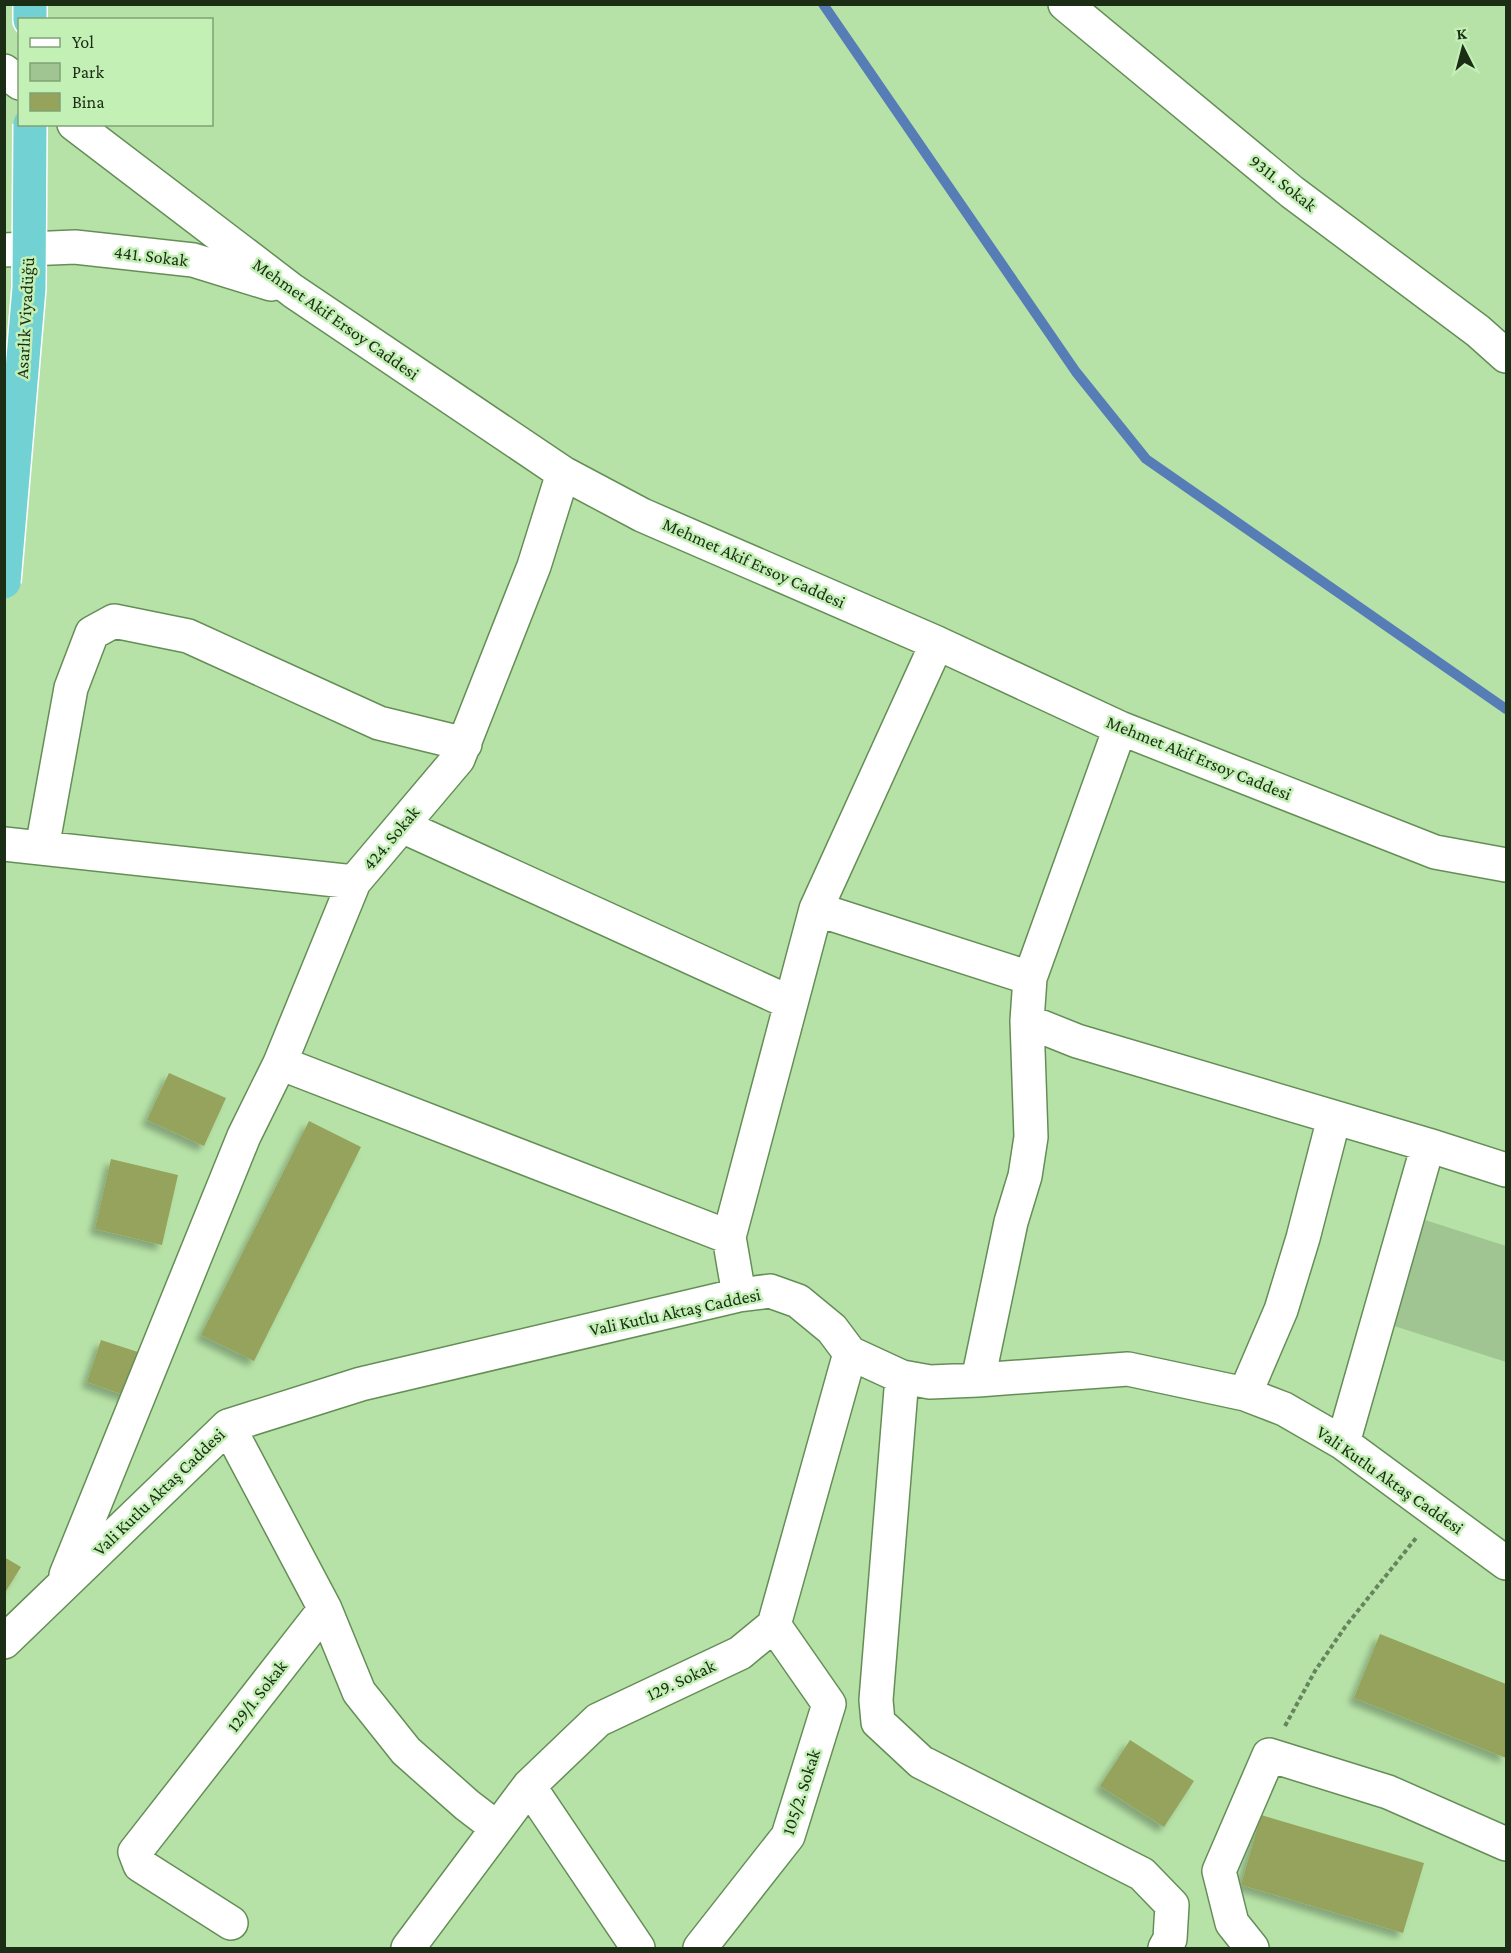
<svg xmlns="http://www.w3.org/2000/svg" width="1511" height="1953" viewBox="0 0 1511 1953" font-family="'Crimson Pro',serif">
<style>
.green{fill:#a0c593}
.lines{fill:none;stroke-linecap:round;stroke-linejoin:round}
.stream{stroke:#577db6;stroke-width:10}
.building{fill:#95a35b;filter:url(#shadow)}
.minor-casing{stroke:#658e57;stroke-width:36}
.highway-casing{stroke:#fff;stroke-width:36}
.path{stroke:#67855c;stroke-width:4;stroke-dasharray:4.5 3;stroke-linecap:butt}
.minor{stroke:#fff;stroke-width:33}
.highway{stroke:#71d1d3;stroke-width:33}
.highway-bridge-casing{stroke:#fff;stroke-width:36;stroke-linecap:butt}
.highway-bridge{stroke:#71d1d3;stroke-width:33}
.labels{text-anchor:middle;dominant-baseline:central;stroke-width:5;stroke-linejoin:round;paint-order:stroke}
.street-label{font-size:18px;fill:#1c2d16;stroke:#c3f0b4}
</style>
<defs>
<filter id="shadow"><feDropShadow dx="-5.5" dy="5.5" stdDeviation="3" flood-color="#0004"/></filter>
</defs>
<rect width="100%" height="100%" fill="#b6e2a7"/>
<!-- green -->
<path class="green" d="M 1422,1219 L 1506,1246 L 1506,1362 L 1388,1324 Z"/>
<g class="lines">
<!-- stream -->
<path class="stream" d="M 823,4 L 1076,372 L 1146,459 L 1506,709"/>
</g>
<!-- building -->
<path class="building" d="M 169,1073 L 226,1098 L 204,1146 L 147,1120 Z
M 309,1121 L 361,1147 L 254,1361 L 201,1335 Z
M 111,1159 L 178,1175 L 162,1245 L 95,1229 Z
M 101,1340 L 144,1354 L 129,1397 L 87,1382 Z
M 4,1557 L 21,1567 L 4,1594 Z
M 1380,1634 L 1506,1684 L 1506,1758 L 1354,1698 Z
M 1130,1740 L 1194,1781 L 1164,1827 L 1100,1786 Z
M 1261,1815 L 1424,1863 L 1403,1933 L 1241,1885 Z"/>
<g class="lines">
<!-- minor casing -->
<g class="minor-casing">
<path id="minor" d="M 1065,4 L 1292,192 L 1478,331 L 1506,356
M 4,71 L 20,83
M 74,124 L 293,291 L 563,473 L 642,515 L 937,643 L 1120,728 L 1435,852 L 1506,865
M 4,250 L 75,247 L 193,260 L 271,284
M 402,826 L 791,1003
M 4,844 L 354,882 L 458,759 L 534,566 L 563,473
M 42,848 L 71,688 L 92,633 L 114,621 L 188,636 L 379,723 L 465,744
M 816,909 L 1030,978
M 1027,1021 L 1077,1041 L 1428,1145 L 1506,1170
M 280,1063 L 729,1237 L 739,1295
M 729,1237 L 816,909 L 937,643
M 902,1377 L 876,1700 L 878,1722 L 921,1762 L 1142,1874 L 1172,1905 L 1170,1939 L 1165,1948
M 978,1380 L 1011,1222 L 1025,1176 L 1031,1137 L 1027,1021 L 1030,978 L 1120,728
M 1245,1394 L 1281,1310 L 1303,1238 L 1334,1118
M 228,1426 L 325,1609 L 135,1852 L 140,1865 L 231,1923
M 1343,1443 L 1428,1145
M 66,1575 L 244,1136 L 280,1063 L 354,882
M 325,1609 L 359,1692 L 406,1751 L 467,1805 L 497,1828
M 4,1642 L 228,1426 L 361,1384 L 739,1295 L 770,1291 L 798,1301 L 832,1329 L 850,1353 L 902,1377 L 930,1382 L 978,1380 L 1128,1369 L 1245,1394 L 1284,1409 L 1343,1443 L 1506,1563
M 529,1786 L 638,1948
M 408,1948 L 529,1786 L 598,1720 L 740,1653 L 774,1625 L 850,1353
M 700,1948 L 788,1836 L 829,1704 L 774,1625
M 1252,1948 L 1232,1923 L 1219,1871 L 1269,1755 L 1388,1792 L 1506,1844"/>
</g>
<!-- highway casing -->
<g class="highway-casing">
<path id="highway" d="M 30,20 L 30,4"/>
</g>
<!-- path -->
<path class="path" d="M 1285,1726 L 1315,1671 L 1345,1627 L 1416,1538"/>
<!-- minor -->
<use href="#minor" class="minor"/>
<!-- highway -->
<use href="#highway" class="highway"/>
<!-- highway-bridge casing -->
<g class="highway-bridge-casing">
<path id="highway-bridge" d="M 4,582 L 29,288 L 30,124"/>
</g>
<!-- highway-bridge -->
<use href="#highway-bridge" class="highway-bridge"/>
</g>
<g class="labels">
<!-- street labels -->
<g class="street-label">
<text transform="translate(1283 183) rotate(38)">9311. Sokak</text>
<text transform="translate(151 256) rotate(7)">441. Sokak</text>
<text transform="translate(25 318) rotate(-87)">Asarlık Viyadüğü</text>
<text transform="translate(336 319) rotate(35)">Mehmet Akif Ersoy Caddesi</text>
<text transform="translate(754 563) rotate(24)">Mehmet Akif Ersoy Caddesi</text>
<text transform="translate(1199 758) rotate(22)">Mehmet Akif Ersoy Caddesi</text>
<text transform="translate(391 838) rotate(-50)">424. Sokak</text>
<text transform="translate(675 1312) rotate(-12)">Vali Kutlu Aktaş Caddesi</text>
<text transform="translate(1390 1480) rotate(35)">Vali Kutlu Aktaş Caddesi</text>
<text transform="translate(159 1492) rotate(-44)">Vali Kutlu Aktaş Caddesi</text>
<text transform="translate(681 1680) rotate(-25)">129. Sokak</text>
<text transform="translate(257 1696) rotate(-52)">129/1. Sokak</text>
<text transform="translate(801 1792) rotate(-72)">105/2. Sokak</text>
</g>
</g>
<!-- border -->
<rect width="1511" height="1953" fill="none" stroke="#1c2d16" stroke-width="12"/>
<!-- legend -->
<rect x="18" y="18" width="195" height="108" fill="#c3f0b4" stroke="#80a275" stroke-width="1.5"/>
<rect x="30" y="38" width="30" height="9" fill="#ffffff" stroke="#80a275" stroke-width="1.5"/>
<text x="72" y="48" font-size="18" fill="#1c2d16">Yol</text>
<rect x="30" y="63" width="30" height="18" fill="#a0c593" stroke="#80a275" stroke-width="1.5"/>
<text x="72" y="78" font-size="18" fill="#1c2d16">Park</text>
<rect x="30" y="93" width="30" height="18" fill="#95a35b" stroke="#80a275" stroke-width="1.5"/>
<text x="72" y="108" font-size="18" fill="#1c2d16">Bina</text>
<!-- north arrow -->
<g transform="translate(1463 48) rotate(354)" stroke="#c3f0b4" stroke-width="4.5" paint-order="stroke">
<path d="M0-4.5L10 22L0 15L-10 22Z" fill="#1c2d16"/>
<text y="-9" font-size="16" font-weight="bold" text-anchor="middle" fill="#1c2d16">K</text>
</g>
</svg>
